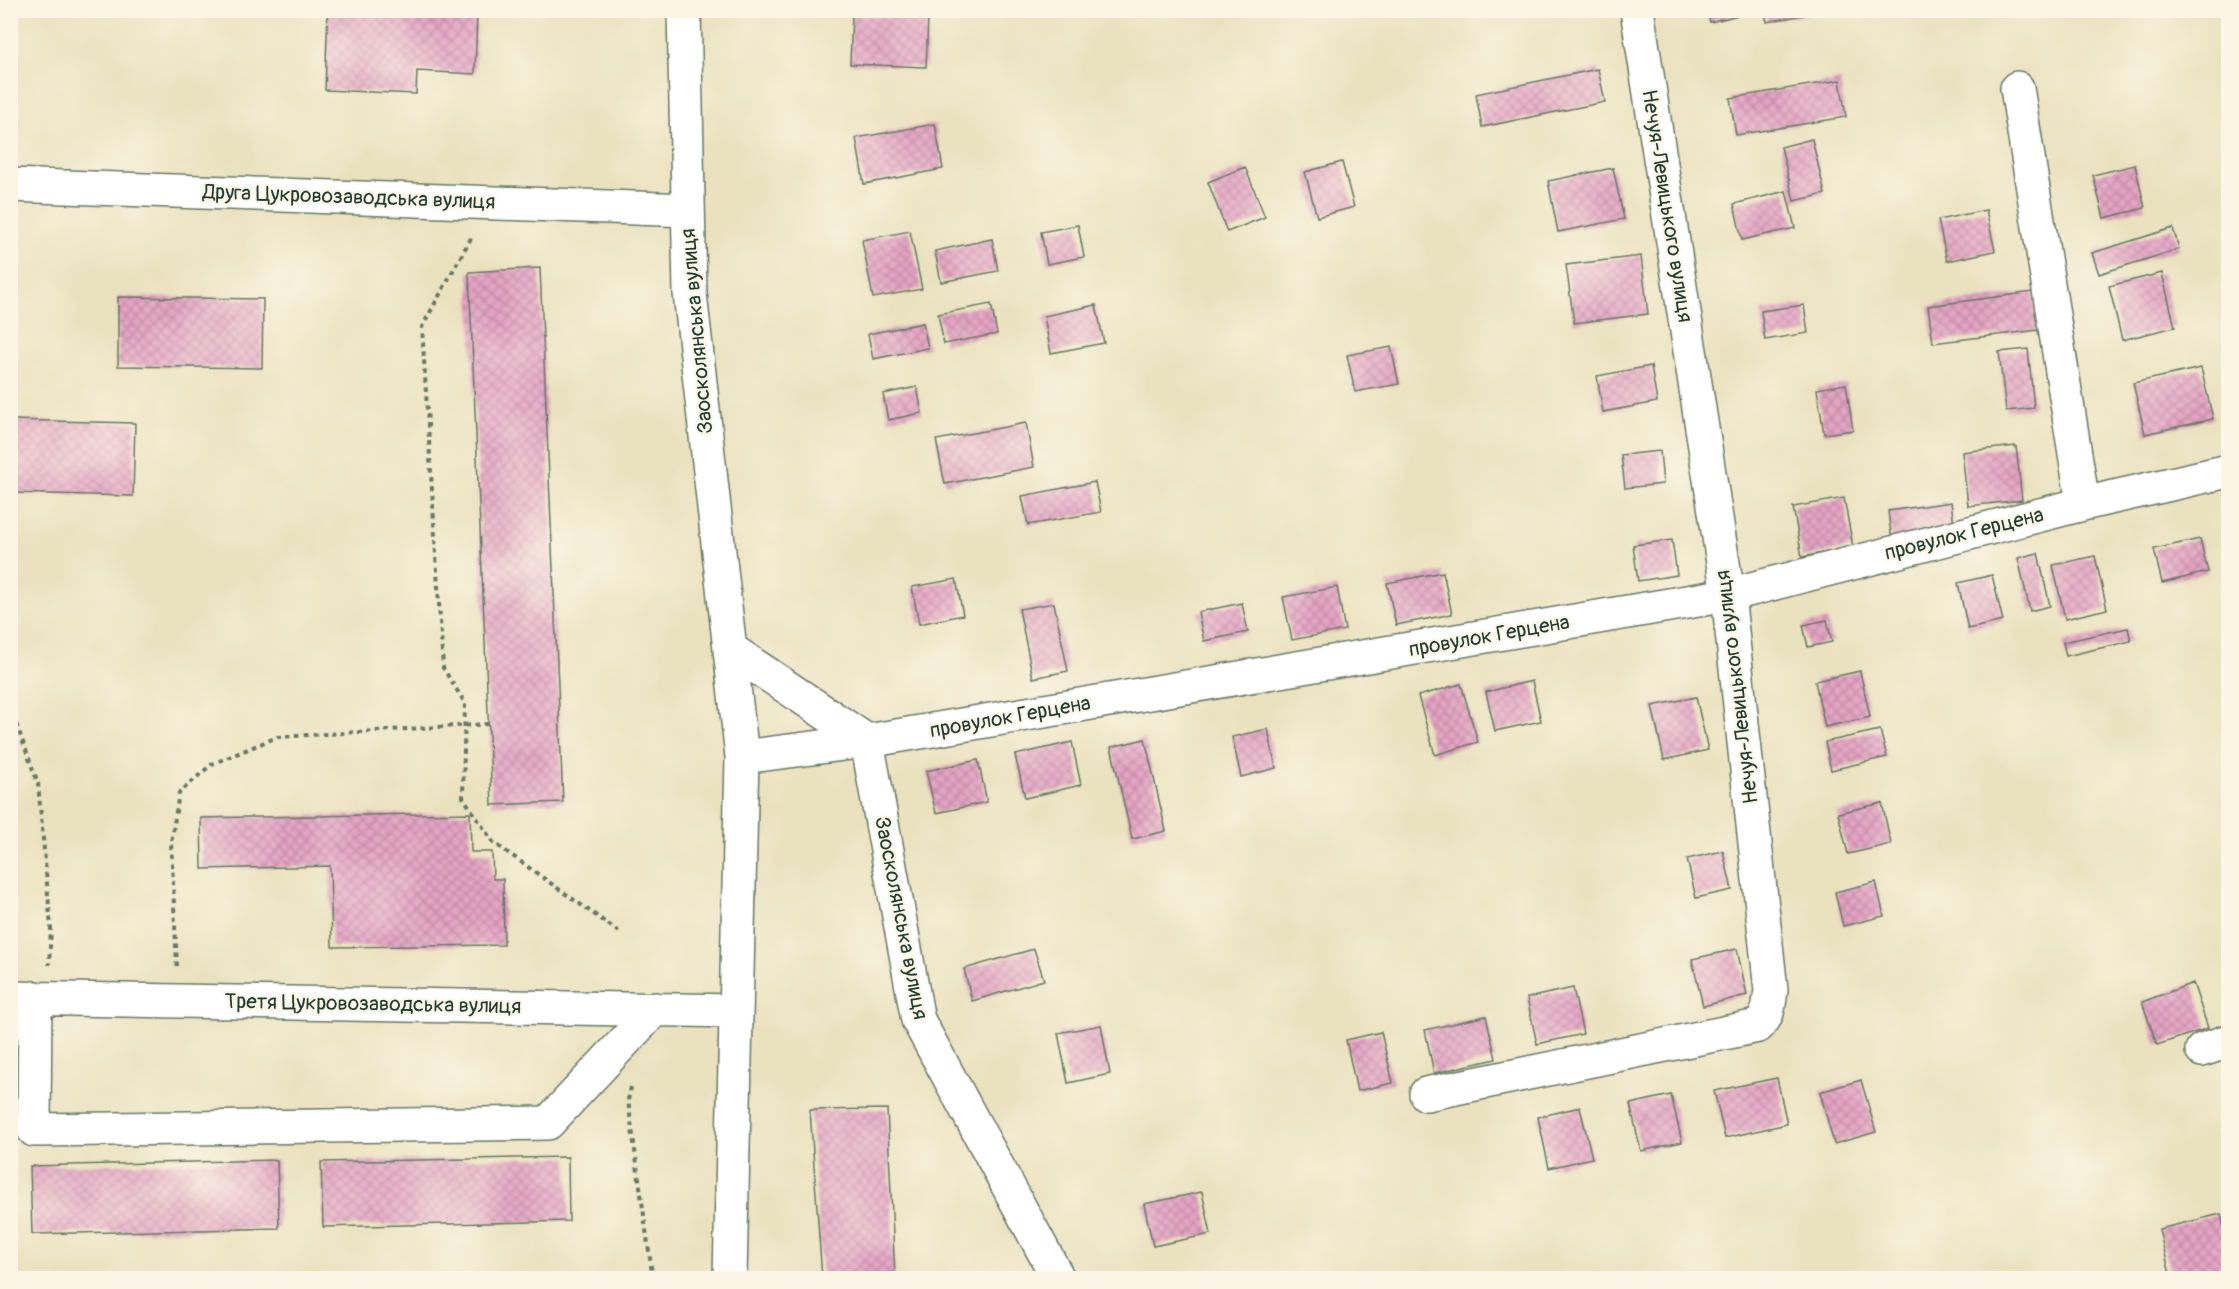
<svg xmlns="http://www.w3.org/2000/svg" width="2239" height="1289" viewBox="0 0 2239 1289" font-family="Pangolin,sans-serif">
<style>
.building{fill:url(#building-cross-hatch)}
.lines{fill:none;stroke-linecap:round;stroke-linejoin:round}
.minor-casing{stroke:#667765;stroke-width:36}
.path{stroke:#667765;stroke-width:4;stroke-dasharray:4.5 4.5;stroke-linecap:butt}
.minor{stroke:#fff;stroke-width:33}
.labels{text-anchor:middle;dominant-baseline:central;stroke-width:4.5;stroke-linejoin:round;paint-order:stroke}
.street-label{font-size:21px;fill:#1f3d34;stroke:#fcf5e5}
</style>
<defs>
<pattern id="building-cross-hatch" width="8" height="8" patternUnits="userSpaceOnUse" patternTransform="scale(1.5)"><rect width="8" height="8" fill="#e6a4c5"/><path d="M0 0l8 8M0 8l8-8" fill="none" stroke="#ba87a1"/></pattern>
</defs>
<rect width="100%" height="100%" fill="#fcf5e5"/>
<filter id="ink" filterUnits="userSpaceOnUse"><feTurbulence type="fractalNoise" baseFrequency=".0167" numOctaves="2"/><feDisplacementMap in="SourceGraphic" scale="12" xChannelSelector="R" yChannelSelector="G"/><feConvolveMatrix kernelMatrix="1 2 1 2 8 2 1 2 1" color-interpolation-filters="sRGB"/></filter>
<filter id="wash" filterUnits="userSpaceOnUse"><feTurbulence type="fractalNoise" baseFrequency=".008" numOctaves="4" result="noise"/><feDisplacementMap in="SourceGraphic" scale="24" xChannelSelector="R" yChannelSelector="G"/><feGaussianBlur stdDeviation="1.35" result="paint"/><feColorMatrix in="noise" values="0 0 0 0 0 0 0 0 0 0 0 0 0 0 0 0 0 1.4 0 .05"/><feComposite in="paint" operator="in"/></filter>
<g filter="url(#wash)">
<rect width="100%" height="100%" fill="#eae2bf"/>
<g id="blocks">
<!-- building -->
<path class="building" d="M 328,10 L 466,10 L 466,12 L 477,12 L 475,74 L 417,71 L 416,94 L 325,90 Z
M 1707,10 L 1754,10 L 1755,11 L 1710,22 Z
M 1764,10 L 1818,10 L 1818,12 L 1767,22 Z
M 852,15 L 928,17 L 926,67 L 850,64 Z
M 1598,69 L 1605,102 L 1482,127 L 1476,94 Z
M 1840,80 L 1846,117 L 1736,135 L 1730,98 Z
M 935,124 L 943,169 L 864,184 L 856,138 Z
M 1812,139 L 1825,194 L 1794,201 L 1781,147 Z
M 1342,162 L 1354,207 L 1317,217 L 1305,172 Z
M 2135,165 L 2145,208 L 2104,218 L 2093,175 Z
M 1245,167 L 1265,217 L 1227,232 L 1208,182 Z
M 1613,168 L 1624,219 L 1558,232 L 1548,181 Z
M 1786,191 L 1795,228 L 1742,240 L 1734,204 Z
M 1986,210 L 1995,251 L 1947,261 L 1938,220 Z
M 1078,225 L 1084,257 L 1047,264 L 1041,232 Z
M 2173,228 L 2179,249 L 2099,274 L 2092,253 Z
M 910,231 L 922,289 L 873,298 L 862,240 Z
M 992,239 L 998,271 L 941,282 L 935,251 Z
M 1641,256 L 1648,314 L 1574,323 L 1566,265 Z
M 540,268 L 563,802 L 492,805 L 469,272 Z
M 2162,273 L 2175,327 L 2122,340 L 2109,286 Z
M 2033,292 L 2038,330 L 1933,343 L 1928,306 Z
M 118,297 L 263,299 L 262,368 L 118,366 Z
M 991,304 L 997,334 L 944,344 L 938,314 Z
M 1096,305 L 1104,343 L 1051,353 L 1044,316 Z
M 1804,305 L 1808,333 L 1765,340 L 1761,311 Z
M 923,323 L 928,348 L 873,359 L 868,334 Z
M 1391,347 L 1399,384 L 1355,392 L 1347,355 Z
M 2028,349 L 2034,408 L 2006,411 L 1999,352 Z
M 1651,366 L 1657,402 L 1603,412 L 1597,376 Z
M 2201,368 L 2213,419 L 2145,434 L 2133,383 Z
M 1846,384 L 1853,430 L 1824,434 L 1817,389 Z
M 917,387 L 922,413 L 888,420 L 883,394 Z
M 10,420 L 135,423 L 133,496 L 10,493 Z
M 1026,423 L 1034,467 L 945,484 L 936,440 Z
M 2016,446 L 2022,500 L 1968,506 L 1962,452 Z
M 1660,451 L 1663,484 L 1625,488 L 1621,455 Z
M 1095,482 L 1101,512 L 1028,525 L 1022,496 Z
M 1844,498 L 1853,547 L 1802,557 L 1793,507 Z
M 1951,502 L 1955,532 L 1892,541 L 1888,511 Z
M 2200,539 L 2208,572 L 2162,583 L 2154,549 Z
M 1672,540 L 1677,575 L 1638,581 L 1633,545 Z
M 2038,553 L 2050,606 L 2030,611 L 2018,558 Z
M 2095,556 L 2107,609 L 2065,619 L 2053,565 Z
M 1443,572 L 1452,614 L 1396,625 L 1387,583 Z
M 1992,575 L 2003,621 L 1968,629 L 1958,583 Z
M 956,579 L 963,615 L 919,624 L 912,587 Z
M 1337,587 L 1345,630 L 1292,640 L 1283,597 Z
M 1054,603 L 1068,671 L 1033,678 L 1019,609 Z
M 1242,603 L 1248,632 L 1204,641 L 1198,612 Z
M 1827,620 L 1832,642 L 1808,647 L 1803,625 Z
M 2128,628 L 2131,641 L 2066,656 L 2063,642 Z
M 1860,671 L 1870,717 L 1825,727 L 1815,681 Z
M 1532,681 L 1541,721 L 1495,731 L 1486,692 Z
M 1461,684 L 1478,742 L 1435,755 L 1418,696 Z
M 1696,697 L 1708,750 L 1664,760 L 1652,706 Z
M 1268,729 L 1276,768 L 1241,777 L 1232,737 Z
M 1880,730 L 1887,757 L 1831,770 L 1825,742 Z
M 1145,739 L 1166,831 L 1132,839 L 1111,747 Z
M 1072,742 L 1081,785 L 1025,798 L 1015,755 Z
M 978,760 L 987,802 L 936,813 L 926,771 Z
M 1882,803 L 1891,844 L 1848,854 L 1838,813 Z
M 470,813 L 471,852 L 492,852 L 493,879 L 503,879 L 504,945 L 332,947 L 330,866 L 202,869 L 201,818 Z
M 1723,851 L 1732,890 L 1696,898 L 1687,859 Z
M 1876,882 L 1884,916 L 1843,926 L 1835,892 Z
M 1034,949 L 1044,980 L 972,1001 L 964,969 Z
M 1737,949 L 1747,995 L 1703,1006 L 1692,959 Z
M 2193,983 L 2208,1028 L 2157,1045 L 2142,1002 Z
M 1573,988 L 1583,1034 L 1537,1044 L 1527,998 Z
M 1486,1016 L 1496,1059 L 1434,1073 L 1425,1030 Z
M 1101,1025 L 1110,1074 L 1068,1083 L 1058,1033 Z
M 1381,1032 L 1393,1083 L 1357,1091 L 1346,1040 Z
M 1777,1078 L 1787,1124 L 1725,1138 L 1714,1091 Z
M 1861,1080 L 1876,1132 L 1834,1144 L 1820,1092 Z
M 1671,1095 L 1682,1142 L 1641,1151 L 1630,1104 Z
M 1580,1107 L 1592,1158 L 1549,1168 L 1538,1117 Z
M 887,1109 L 895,1278 L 822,1278 L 810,1110 Z
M 568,1157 L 569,1221 L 323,1227 L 321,1162 Z
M 277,1160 L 279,1228 L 32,1234 L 30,1166 Z
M 1202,1192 L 1211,1234 L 1153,1246 L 1144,1204 Z
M 2221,1214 L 2228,1247 L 2228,1275 L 2216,1278 L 2171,1278 L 2159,1229 Z"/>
</g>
</g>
<g filter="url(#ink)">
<use href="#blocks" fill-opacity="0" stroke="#667765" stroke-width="1.5"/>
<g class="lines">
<!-- minor casing -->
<g class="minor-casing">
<path id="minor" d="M 684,10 L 690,293 L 742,757 L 730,1278
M 2017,88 L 2083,504
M 10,185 L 688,210
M 730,649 L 867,741 L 918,1020 L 1058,1278
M 742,757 L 867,741 L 1728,595 L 2083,504 L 2228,471
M 10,998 L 736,1011
M 35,998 L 34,1130 L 548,1123 L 655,1009
M 2202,1050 L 2228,1041
M 1426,1094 L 1758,1026 C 1769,1017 1769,1003 1771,990 L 1728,595 L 1637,10"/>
</g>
<!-- path -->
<path class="path" d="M 471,238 L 422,327 L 443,668 L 465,703 L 463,797 L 493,842 L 619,932
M 10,707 L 38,783 L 51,928 L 49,965
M 177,966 L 171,843 L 179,793 L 212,764 L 277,737 L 489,724
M 631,1087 L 628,1100 L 652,1273 L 648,1278"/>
<!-- minor -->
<use href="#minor" class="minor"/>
</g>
</g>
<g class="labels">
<!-- street labels -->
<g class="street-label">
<text transform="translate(349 197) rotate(2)">Друга Цукровозаводська вулиця</text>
<text transform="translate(1667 206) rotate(81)">Нечуя-Левицького вулиця</text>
<text transform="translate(697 331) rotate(-95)">Заосколянська вулиця</text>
<text transform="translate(1964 534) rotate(-14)">провулок Герцена</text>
<text transform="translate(1489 636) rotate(-10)">провулок Герцена</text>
<text transform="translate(1737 687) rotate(-97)">Нечуя-Левицького вулиця</text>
<text transform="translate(1010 717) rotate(-10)">провулок Герцена</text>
<text transform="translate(901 918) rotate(79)">Заосколянська вулиця</text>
<text transform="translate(373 1004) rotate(1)">Третя Цукровозаводська вулиця</text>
</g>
</g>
<!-- margin -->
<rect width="2239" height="1289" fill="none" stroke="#fcf5e5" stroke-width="36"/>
</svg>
